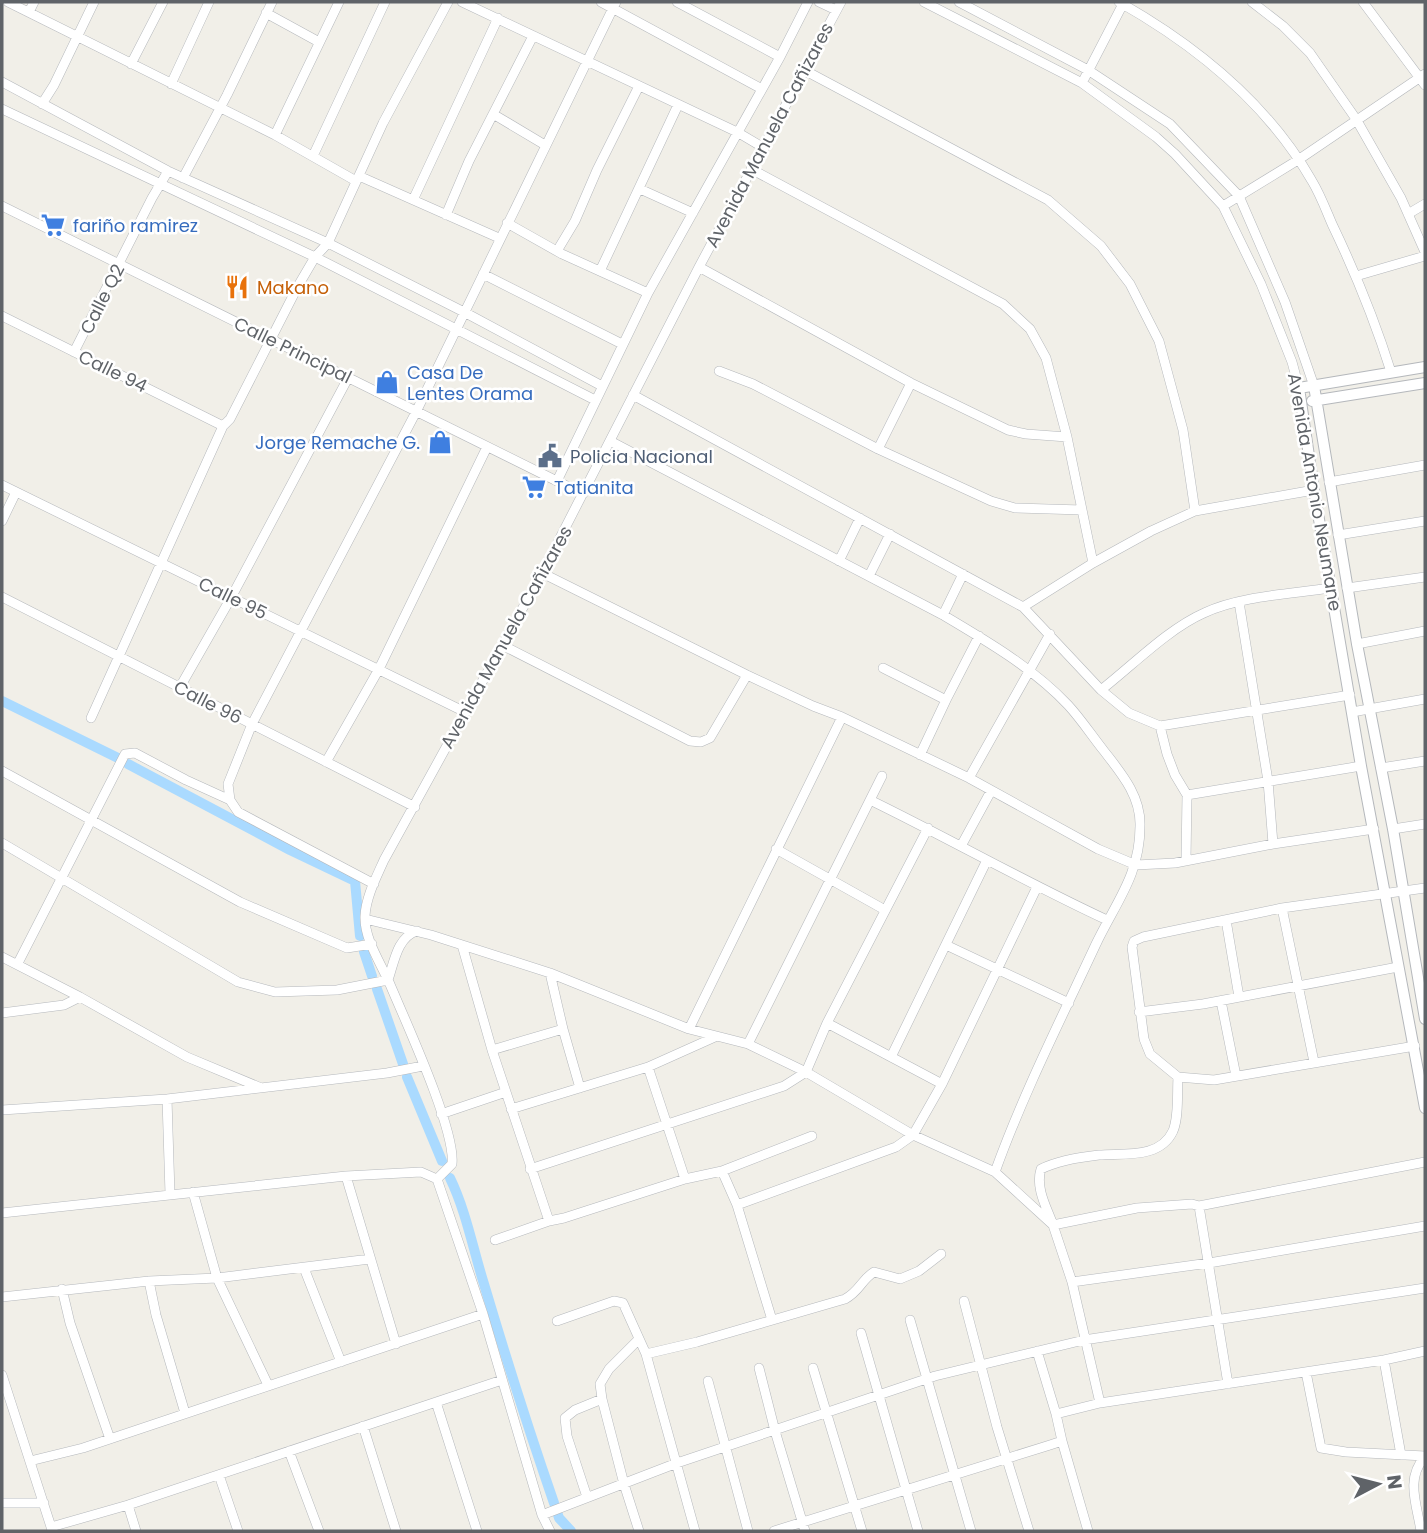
<svg xmlns="http://www.w3.org/2000/svg" width="1427" height="1533" viewBox="0 0 1427 1533" font-family="Poppins,sans-serif">
<style>
.lines{fill:none;stroke-linecap:round;stroke-linejoin:round}
.canal{stroke:#aadaff;stroke-width:10}
.minor-casing{stroke:#b5b8bc;stroke-width:10}
.tertiary-casing{stroke:#b5b8bc;stroke-width:12}
.minor{stroke:#fff;stroke-width:9}
.tertiary{stroke:#fff;stroke-width:10}
.labels{text-anchor:middle;dominant-baseline:central;stroke-width:5;stroke-linejoin:round;paint-order:stroke}
.street-label{font-size:18px;fill:#5f6368;stroke:#fff}
.shop-label{font-size:18px;fill:#366cbe;stroke:#fff;text-anchor:start}
.food-label{font-size:18px;fill:#c56008;stroke:#fff;text-anchor:start}
.service-label{font-size:18px;fill:#4e5e75;stroke:#fff;text-anchor:start}
</style>
<rect width="100%" height="100%" fill="#f1efe8"/>
<g class="lines">
<!-- canal -->
<path class="canal" d="M 2,701 L 118,758
M 128,764 L 290,850 L 355,881 L 360,936
M 364,952 L 372,976
M 377,989 L 403,1064
M 407,1077 L 442,1161
M 450,1178 C 466,1211 473,1249 484,1284 C 506,1358 529,1431 554,1503
M 557,1512 L 559,1518 L 571,1531"/>
<!-- minor casing -->
<g class="minor-casing">
<path id="minor" d="M 8,2 L 275,135 L 356,181
M 462,2 L 737,132 L 764,148
M 601,2 L 762,89
M 677,2 L 780,57
M 819,2 L 836,10
M 924,2 L 1082,83 L 1156,137 L 1175,154 L 1223,206 L 1261,284 L 1292,362 L 1299,388
M 959,2 L 1088,70 L 1170,124 L 1239,196 L 1285,302 L 1314,386
M 1119,2 C 1195,45 1268,104 1312,181 C 1320,194 1326,210 1332,224 C 1355,272 1375,321 1391,372
M 1252,2 L 1283,26 L 1310,53 L 1356,119 L 1401,198 L 1425,252
M 1363,2 L 1425,85
M 29,12 L 34,2
M 266,13 L 319,42
M 131,64 L 163,2
M 804,70 L 1048,200 L 1101,246 L 1130,284 L 1159,341 L 1183,430 L 1195,511
M 2,82 L 168,171 L 328,243 L 464,312 L 602,386
M 1082,83 L 1124,2
M 171,84 L 209,2
M 42,104 L 54,85 L 94,2
M 2,109 L 315,257 L 595,400
M 493,114 L 545,145
M 275,135 L 339,2
M 313,156 L 385,2
M 751,169 L 1003,304 L 1030,329 L 1046,358 L 1067,437 L 1093,563
M 359,176 L 499,238
M 183,178 L 227,95 L 272,2
M 640,189 L 693,213
M 413,200 L 498,18
M 2,206 L 583,494
M 1223,206 L 1298,160 L 1425,74
M 1408,214 L 1425,204
M 446,215 L 469,161 L 533,36
M 507,223 L 562,254 L 648,293
M 557,251 L 575,221 L 597,170 L 639,86
M 699,267 L 911,383 L 1008,430 L 1026,434 L 1067,437
M 600,271 L 678,105
M 483,274 L 622,344
M 1356,276 L 1425,256
M 2,316 L 223,426
M 74,352 L 152,198 L 168,171
M 719,371 L 753,384 L 878,449 L 991,501 L 1015,508 L 1082,510
M 633,395 L 1023,607 L 1101,690 C 1133,665 1168,629 1204,613 C 1240,596 1291,594 1330,588
M 610,441 L 943,615 C 987,641 1033,668 1068,705 C 1081,719 1092,736 1104,751 C 1121,773 1141,796 1140,826 C 1140,875 1116,902 1096,944 C 1061,1019 1023,1094 995,1172
M 878,449 L 911,383
M 557,481 L 648,293 L 780,57 L 808,2
M 1329,482 L 1425,465
M 2,485 C 156,561 311,636 465,712
M 2,521 L 16,492
M 1338,535 L 1425,521
M 839,561 L 860,518
M 542,573 L 747,675 L 813,706 L 842,717 L 969,778 L 1098,849 L 1136,865 L 1175,863 L 1273,844 L 1374,829
M 869,576 L 890,534
M 1347,588 L 1425,577
M 2,597 L 415,807
M 1239,602 L 1268,781 L 1273,844
M 1023,607 L 1093,563 L 1151,531 L 1195,511 L 1314,490
M 943,615 L 963,574
M 1357,644 L 1425,631
M 502,645 L 690,741 L 701,742 L 710,738 L 747,675
M 883,668 L 946,700 L 920,755
M 180,687 L 232,596 L 348,378
M 1101,690 L 1129,713 L 1160,726 L 1350,695
M 946,700 L 979,636
M 1352,712 L 1425,699
M 91,718 L 223,426 L 230,419 L 298,286 L 315,257 L 328,243 L 383,123 L 448,2
M 1160,726 L 1167,754 L 1175,775 L 1187,795 L 1186,860
M 326,762 L 379,669 L 487,447
M 1381,768 L 1425,761
M 2,771 L 240,902 L 347,948 L 372,944
M 969,778 L 1050,634
M 1187,795 L 1361,766
M 870,800 C 950,839 1027,883 1107,920
M 1393,829 L 1425,824
M 2,843 L 238,982 L 275,992 L 337,990 L 388,980 C 394,963 397,937 417,931
M 961,846 L 991,791
M 776,849 L 885,910
M 374,884 L 238,812 L 230,800 L 228,784 L 252,724 L 416,412 L 616,2
M 1282,908 L 1314,1062
M 365,919 L 431,935 L 550,973 L 689,1029 L 748,1044 L 806,1072 L 913,1135 L 995,1172 L 1053,1225 L 1072,1282 L 1100,1403 L 1056,1414 L 1062,1441 L 1050,1445 L 774,1531
M 1226,920 L 1239,997
M 462,945 L 492,1050 L 549,1221 L 564,1218 L 685,1179 L 722,1171 L 812,1136
M 946,945 L 1069,1003
M 2,957 L 80,997 L 187,1057 L 259,1087
M 18,963 L 125,754 L 135,753 L 186,780 L 230,800
M 550,973 L 563,1029
M 1221,1001 L 1236,1076
M 1139,1012 L 1203,1004 L 1398,967
M 2,1013 L 64,1005 L 80,997
M 827,1023 L 942,1084
M 689,1029 L 842,717
M 748,1044 L 882,776
M 1415,1046 L 1214,1080 L 1178,1077 L 1150,1054 L 1144,1039 L 1132,947 L 1134,941 L 1143,937 L 1282,908 L 1425,888
M 492,1050 L 563,1029 L 580,1088
M 891,1057 L 987,860
M 648,1067 L 685,1179
M 1178,1077 C 1177,1093 1179,1117 1173,1131 C 1160,1159 1124,1153 1099,1155 C 1081,1157 1057,1161 1041,1169 C 1035,1188 1047,1208 1053,1225 L 1137,1208 L 1192,1204 L 1199,1206 L 1425,1162
M 167,1099 L 170,1194
M 511,1109 L 648,1067 L 715,1037
M 2,1110 L 167,1099 L 387,1073 L 423,1066
M 441,1114 L 506,1092
M 530,1169 L 784,1086 L 806,1072 L 827,1023 L 928,828
M 722,1171 L 737,1205 L 772,1320
M 346,1176 L 396,1344
M 437,1179 L 452,1164 C 456,1130 404,1018 389,982 C 380,962 364,938 365,916 C 366,897 376,878 384,860 L 542,573 L 699,267 L 841,2
M 193,1192 L 217,1278 L 268,1385
M 737,1205 L 896,1147 L 913,1135 L 942,1084 L 1037,887
M 1199,1206 L 1228,1384
M 2,1213 L 346,1176 L 421,1172 L 437,1179 L 483,1314 L 542,1515 L 550,1531
M 495,1240 L 549,1221
M 304,1268 L 341,1362
M 149,1281 L 156,1315 L 185,1413
M 1072,1282 L 1209,1263 L 1425,1226
M 62,1289 L 70,1323 L 110,1439
M 2,1297 L 149,1281 L 217,1278 L 370,1259
M 964,1301 L 997,1427 L 1029,1531
M 910,1320 L 971,1531
M 557,1321 L 614,1301 L 623,1303 L 646,1354 L 695,1531
M 861,1333 L 918,1531
M 1037,1351 L 1056,1414
M 646,1354 L 697,1342 L 845,1299 C 860,1291 861,1280 874,1272 L 900,1279 L 919,1271 L 941,1254
M 1384,1360 L 1401,1455
M 759,1368 L 775,1431 L 805,1531
M 813,1368 L 862,1531
M 1306,1372 L 1321,1448 L 1346,1452 L 1425,1456
M 2,1375 L 52,1530
M 708,1381 L 748,1531
M 436,1402 L 477,1531
M 1100,1403 L 1384,1360 L 1425,1351
M 363,1426 L 396,1531
M 1062,1441 L 1088,1531
M 289,1451 L 319,1531
M 30,1461 L 83,1448 L 483,1314
M 219,1475 L 238,1531
M 587,1497 L 567,1436 L 565,1418 L 575,1410 L 602,1399
M 2,1503 L 44,1503
M 128,1505 L 136,1531
M 542,1515 L 677,1463 L 935,1376 L 1084,1340 L 1425,1288
M 51,1527 L 128,1505 L 502,1380
M 639,1531 L 624,1484 L 602,1399 L 600,1384 L 609,1369 L 639,1339
M 1421,1531 C 1417,1505 1405,1478 1425,1457"/>
</g>
<!-- tertiary casing -->
<g class="tertiary-casing">
<path id="tertiary" d="M 1425,367 L 1299,388 L 1314,490 L 1361,766 L 1425,1108
M 1314,386 L 1357,644 L 1393,829 L 1425,1019
M 1312,401 L 1425,383"/>
</g>
<!-- minor -->
<use href="#minor" class="minor"/>
<!-- tertiary -->
<use href="#tertiary" class="tertiary"/>
</g>
<!-- icons -->
<defs>
<g id="supermarket-bare" transform="scale(1.89)"><path d="M-6-5.5h2.5l.6 2H6L4.5 2H-2.5L-4.4-4H-6ZM-1.5 3.2a1.3 1.3 0 1 0 .1 0ZM3 3.2a1.3 1.3 0 1 0 .1 0Z" fill="#3f7fe0" stroke="#fff" stroke-width="2.5" paint-order="stroke"/></g>
<g id="restaurant-bare" transform="scale(1.89)"><path d="M-5-6h1v4h1v-4h1v4h1v-4h1v5L-1.5 .5V6h-2V.5L-5-1ZM5-6V6H3V1.5H1.5Q1.5-4 5-6Z" fill="#e8710a" stroke="#fff" stroke-width="2.5" paint-order="stroke"/></g>
<g id="shop-bare" transform="scale(1.89)"><path d="M-5-2.5h2.3a2.7 3.5 0 0 1 5.4 0H5L5.5 6h-11ZM-1.5-2.5h3a1.5 2.3 0 0 0-3 0Z" fill="#3f7fe0" stroke="#fff" stroke-width="2.5" paint-order="stroke"/></g>
<g id="civic-bare" transform="scale(1.89)"><path d="M-.6-6.5H3V-4.5H.6V-3L4-1V1h2V6H-6V1h2V-1L-.6-3ZM-1.2 2.5V6h2.4V2.5Z" fill="#5c6f8a" stroke="#fff" stroke-width="2.5" paint-order="stroke"/></g>
</defs>
<g fill-rule="evenodd">
<use href="#supermarket-bare" x="53" y="225"/>
<use href="#restaurant-bare" x="237" y="287"/>
<use href="#shop-bare" x="387" y="382"/>
<use href="#shop-bare" x="440" y="442"/>
<use href="#civic-bare" x="550" y="456"/>
<use href="#supermarket-bare" x="534" y="487"/>
</g>
<g class="labels">
<!-- street labels -->
<g class="street-label">
<text transform="translate(769 135) rotate(-62)">Avenida Manuela Cañizares</text>
<text transform="translate(102 299) rotate(-63)">Calle Q2</text>
<text transform="translate(293 350) rotate(26)">Calle Principal</text>
<text transform="translate(113 371) rotate(26)">Calle 94</text>
<text transform="translate(1315 492) rotate(80)">Avenida Antonio Neumane</text>
<text transform="translate(233 598) rotate(26)">Calle 95</text>
<text transform="translate(506 637) rotate(-61)">Avenida Manuela Cañizares</text>
<text transform="translate(208 702) rotate(27)">Calle 96</text>
</g>
<!-- shop labels -->
<g class="shop-label">
<text x="73" y="225">fariño ramirez</text>
<text x="407" y="372">Casa De<tspan x="407" dy="21">Lentes Orama</tspan></text>
<text x="420" y="442" text-anchor="end">Jorge Remache G.</text>
<text x="554" y="487">Tatianita</text>
</g>
<!-- food labels -->
<g class="food-label">
<text x="257" y="287">Makano</text>
</g>
<!-- service labels -->
<g class="service-label">
<text x="570" y="456">Policia Nacional</text>
</g>
</g>
<!-- border -->
<rect width="1427" height="1533" fill="none" stroke="#5f6368" stroke-width="7"/>
<!-- north arrow -->
<g transform="translate(1378 1484) rotate(83)" stroke="#ffffff" stroke-width="5" paint-order="stroke">
<path d="M0-5L12 26L0 18L-12 26Z" fill="#5f6368"/>
<text y="-10" font-size="19" font-weight="bold" text-anchor="middle" fill="#5f6368">N</text>
</g>
</svg>
